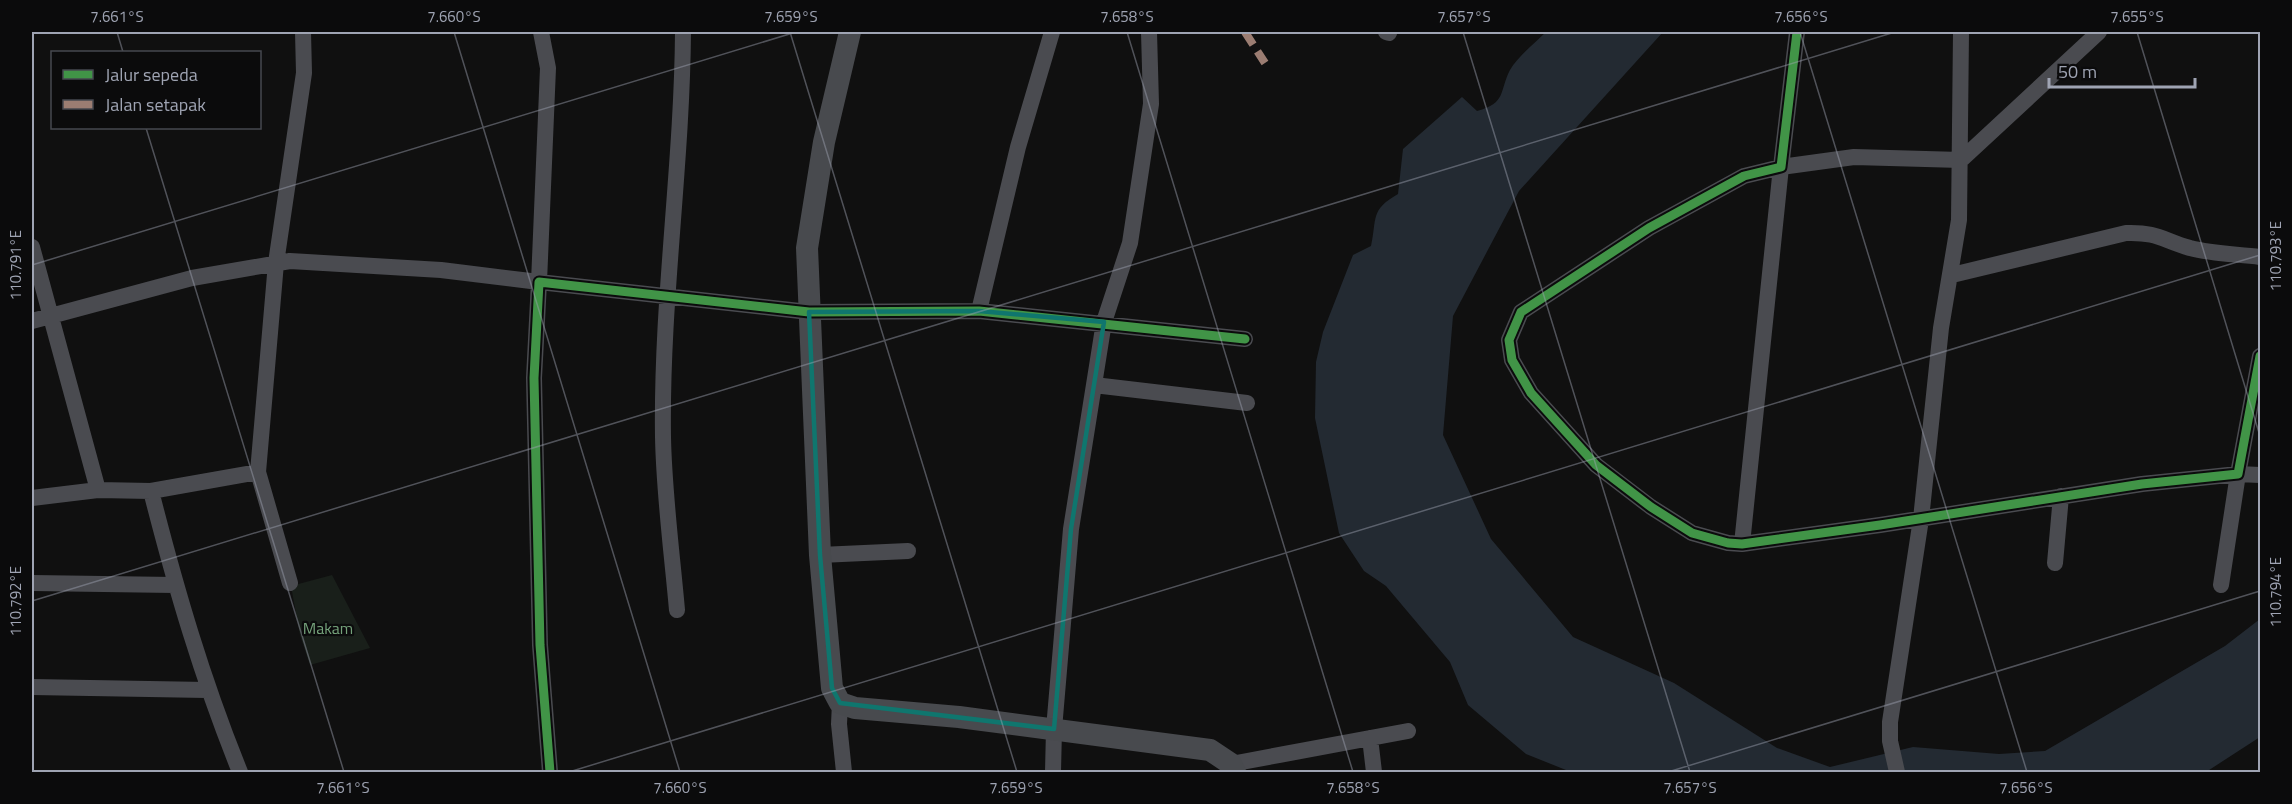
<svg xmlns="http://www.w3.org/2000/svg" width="2292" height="804" viewBox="0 0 2292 804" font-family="'Titillium Web',sans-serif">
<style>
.green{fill:#191f1a}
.water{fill:#232a32}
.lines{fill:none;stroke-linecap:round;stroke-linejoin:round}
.street{stroke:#4a4b50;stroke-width:16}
.secondary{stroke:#484a4e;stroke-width:22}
.quiet{stroke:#9b7d72;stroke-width:8;stroke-dasharray:15 8;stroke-linecap:butt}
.cycleway-casing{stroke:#0b0b0c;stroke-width:13}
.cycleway{stroke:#419447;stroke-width:9}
.marked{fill:none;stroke:#0f766e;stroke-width:4.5;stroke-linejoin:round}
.ticks{fill:none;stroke:#9fa4b3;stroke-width:1.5;stroke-opacity:0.45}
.labels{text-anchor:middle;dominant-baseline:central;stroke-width:4.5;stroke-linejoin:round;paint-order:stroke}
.park-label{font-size:16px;fill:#74a17a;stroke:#0b0b0c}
.neatline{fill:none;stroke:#9fa4b3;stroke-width:2}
.ticks-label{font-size:15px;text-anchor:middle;fill:#9fa4b3}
</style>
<rect width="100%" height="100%" fill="#101010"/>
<!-- green -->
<path class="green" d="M 332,575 L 370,648 L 310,665 L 300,635 L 291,586 Z"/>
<!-- water -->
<path class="water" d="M 1546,32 L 1663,32 L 1519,191 L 1453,316 L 1443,435 L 1491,539 L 1573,637 L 1674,683 L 1777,748 L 1830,767 L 1913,747 L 1999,754 L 2045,751 L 2225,646 L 2260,619 L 2260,737 L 2206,772 L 1571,772 L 1526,754 L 1468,705 L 1450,662 L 1386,586 L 1364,571 L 1339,533 L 1315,418 L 1316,362 L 1323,332 L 1353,255 L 1371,246 C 1377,218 1370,210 1398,194 L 1403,149 L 1462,97 L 1477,111 C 1507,103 1499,91 1510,70 C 1518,56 1535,43 1546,32 Z"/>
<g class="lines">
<!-- street -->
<path class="street" d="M 1386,32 L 1389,33
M 1797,32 L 1781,167 L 1744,176 L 1649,228 L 1521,312 L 1509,340 L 1512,360 L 1531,393 L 1596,465 L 1651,507 L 1692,533 L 1728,543 L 1742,544 L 1880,525 L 2142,484 L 2238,474 L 2260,356
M 32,247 L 98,490
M 1952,275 L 2126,233 C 2158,232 2162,240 2190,248 C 2213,254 2237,254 2260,257
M 979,311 L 1018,147 L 1052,32
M 32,321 L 192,278 L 290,261 L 441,270 L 539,282 L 548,68 L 541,32
M 1094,385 L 1247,403
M 258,472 L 276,263 L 304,73 L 303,32
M 32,498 L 98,490 L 151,491
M 1742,544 L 1781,167 L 1854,157 L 1961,160 L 2099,32
M 820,555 L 908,551
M 2055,563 L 2061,496
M 32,583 L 175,585
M 2221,585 L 2238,474 L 2260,475
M 677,610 C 672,553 664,494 663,437 C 661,302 682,167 683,32
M 32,687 L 207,690
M 840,703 L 839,724 L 844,772
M 1370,738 L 1374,772
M 1231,764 L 1408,731
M 240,772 C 202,678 176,589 151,491 L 258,472 L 290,583
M 550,772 L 540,645 L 534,378 L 539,282 L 809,312 L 979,311 L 1245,339
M 1053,772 L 1054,729 L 1071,529 L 1104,322 L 1130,243 L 1151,104 L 1149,32
M 1897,772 L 1890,741 L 1890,722 L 1921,519 L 1941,328 L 1959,220 L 1961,32"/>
<!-- secondary -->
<path class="secondary" d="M 850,32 L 824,142 L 807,248 L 820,555 L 832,688 L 840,703 L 855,708 L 959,717 L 1210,750 L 1231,764 L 1235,772"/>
<!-- quiet -->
<path class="quiet" d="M 1245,32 L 1265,63"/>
<!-- cycleway casing -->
<g class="cycleway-casing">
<path id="cycleway" d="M 1797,32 L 1781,167 L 1744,176 L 1649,228 L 1521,312 L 1509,340 L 1512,360 L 1531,393 L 1596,465 L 1651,507 L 1692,533 L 1728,543 L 1742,544 L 1880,525 L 2142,484 L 2238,474 L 2260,356
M 550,772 L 540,645 L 534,378 L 539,282 L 809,312 L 979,311 L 1245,339"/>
</g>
<!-- cycleway -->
<use href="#cycleway" class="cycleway"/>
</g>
<!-- marked area -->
<path class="marked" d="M 979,311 L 1104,322 L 1071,529 L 1054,729 L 840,703 L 832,688 L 820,555 L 809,312 Z"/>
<!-- ticks -->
<path class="ticks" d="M 117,32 L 123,52M 454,32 L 680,772M 790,32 L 1017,772M 1127,32 L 1353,772M 1463,32 L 1690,772M 1800,32 L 2027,772M 2137,32 L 2260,436M 146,128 L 344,772M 32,265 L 796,32M 32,601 L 1895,32M 569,772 L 2260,255M 1668,772 L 2260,591"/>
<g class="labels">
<!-- park labels -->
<g class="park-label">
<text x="328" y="628">Makam</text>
</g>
</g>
<!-- border -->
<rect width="2292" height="804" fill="none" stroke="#0b0b0c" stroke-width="66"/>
<!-- legend -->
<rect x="51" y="51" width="210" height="78" fill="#0b0b0c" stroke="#46484f" stroke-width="1.5"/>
<rect x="63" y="70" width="30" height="9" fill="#419447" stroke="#46484f" stroke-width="1.5"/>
<text x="105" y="81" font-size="18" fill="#9fa4b3">Jalur sepeda</text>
<rect x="63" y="100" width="30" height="9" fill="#9b7d72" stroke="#46484f" stroke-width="1.5"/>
<text x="105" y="111" font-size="18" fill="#9fa4b3">Jalan setapak</text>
<!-- scale -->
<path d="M2049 78v9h146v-9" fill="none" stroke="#9fa4b3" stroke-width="3"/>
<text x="2058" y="78" font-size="18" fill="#9fa4b3" stroke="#0b0b0c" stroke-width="4.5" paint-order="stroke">50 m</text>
<rect x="33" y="33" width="2226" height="738" class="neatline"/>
<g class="ticks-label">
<text x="117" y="22">7.661°S</text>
<text x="454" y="22">7.660°S</text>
<text x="791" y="22">7.659°S</text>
<text x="1127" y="22">7.658°S</text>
<text x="1464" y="22">7.657°S</text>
<text x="1801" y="22">7.656°S</text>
<text x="2137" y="22">7.655°S</text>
<text transform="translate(2276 256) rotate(-90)" y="5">110.793°E</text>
<text transform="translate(16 265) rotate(-90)" y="5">110.791°E</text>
<text transform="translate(2276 592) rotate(-90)" y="5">110.794°E</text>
<text transform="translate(16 601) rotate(-90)" y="5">110.792°E</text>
<text x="343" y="793">7.661°S</text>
<text x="680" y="793">7.660°S</text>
<text x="1016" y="793">7.659°S</text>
<text x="1353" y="793">7.658°S</text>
<text x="1690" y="793">7.657°S</text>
<text x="2026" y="793">7.656°S</text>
</g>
</svg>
